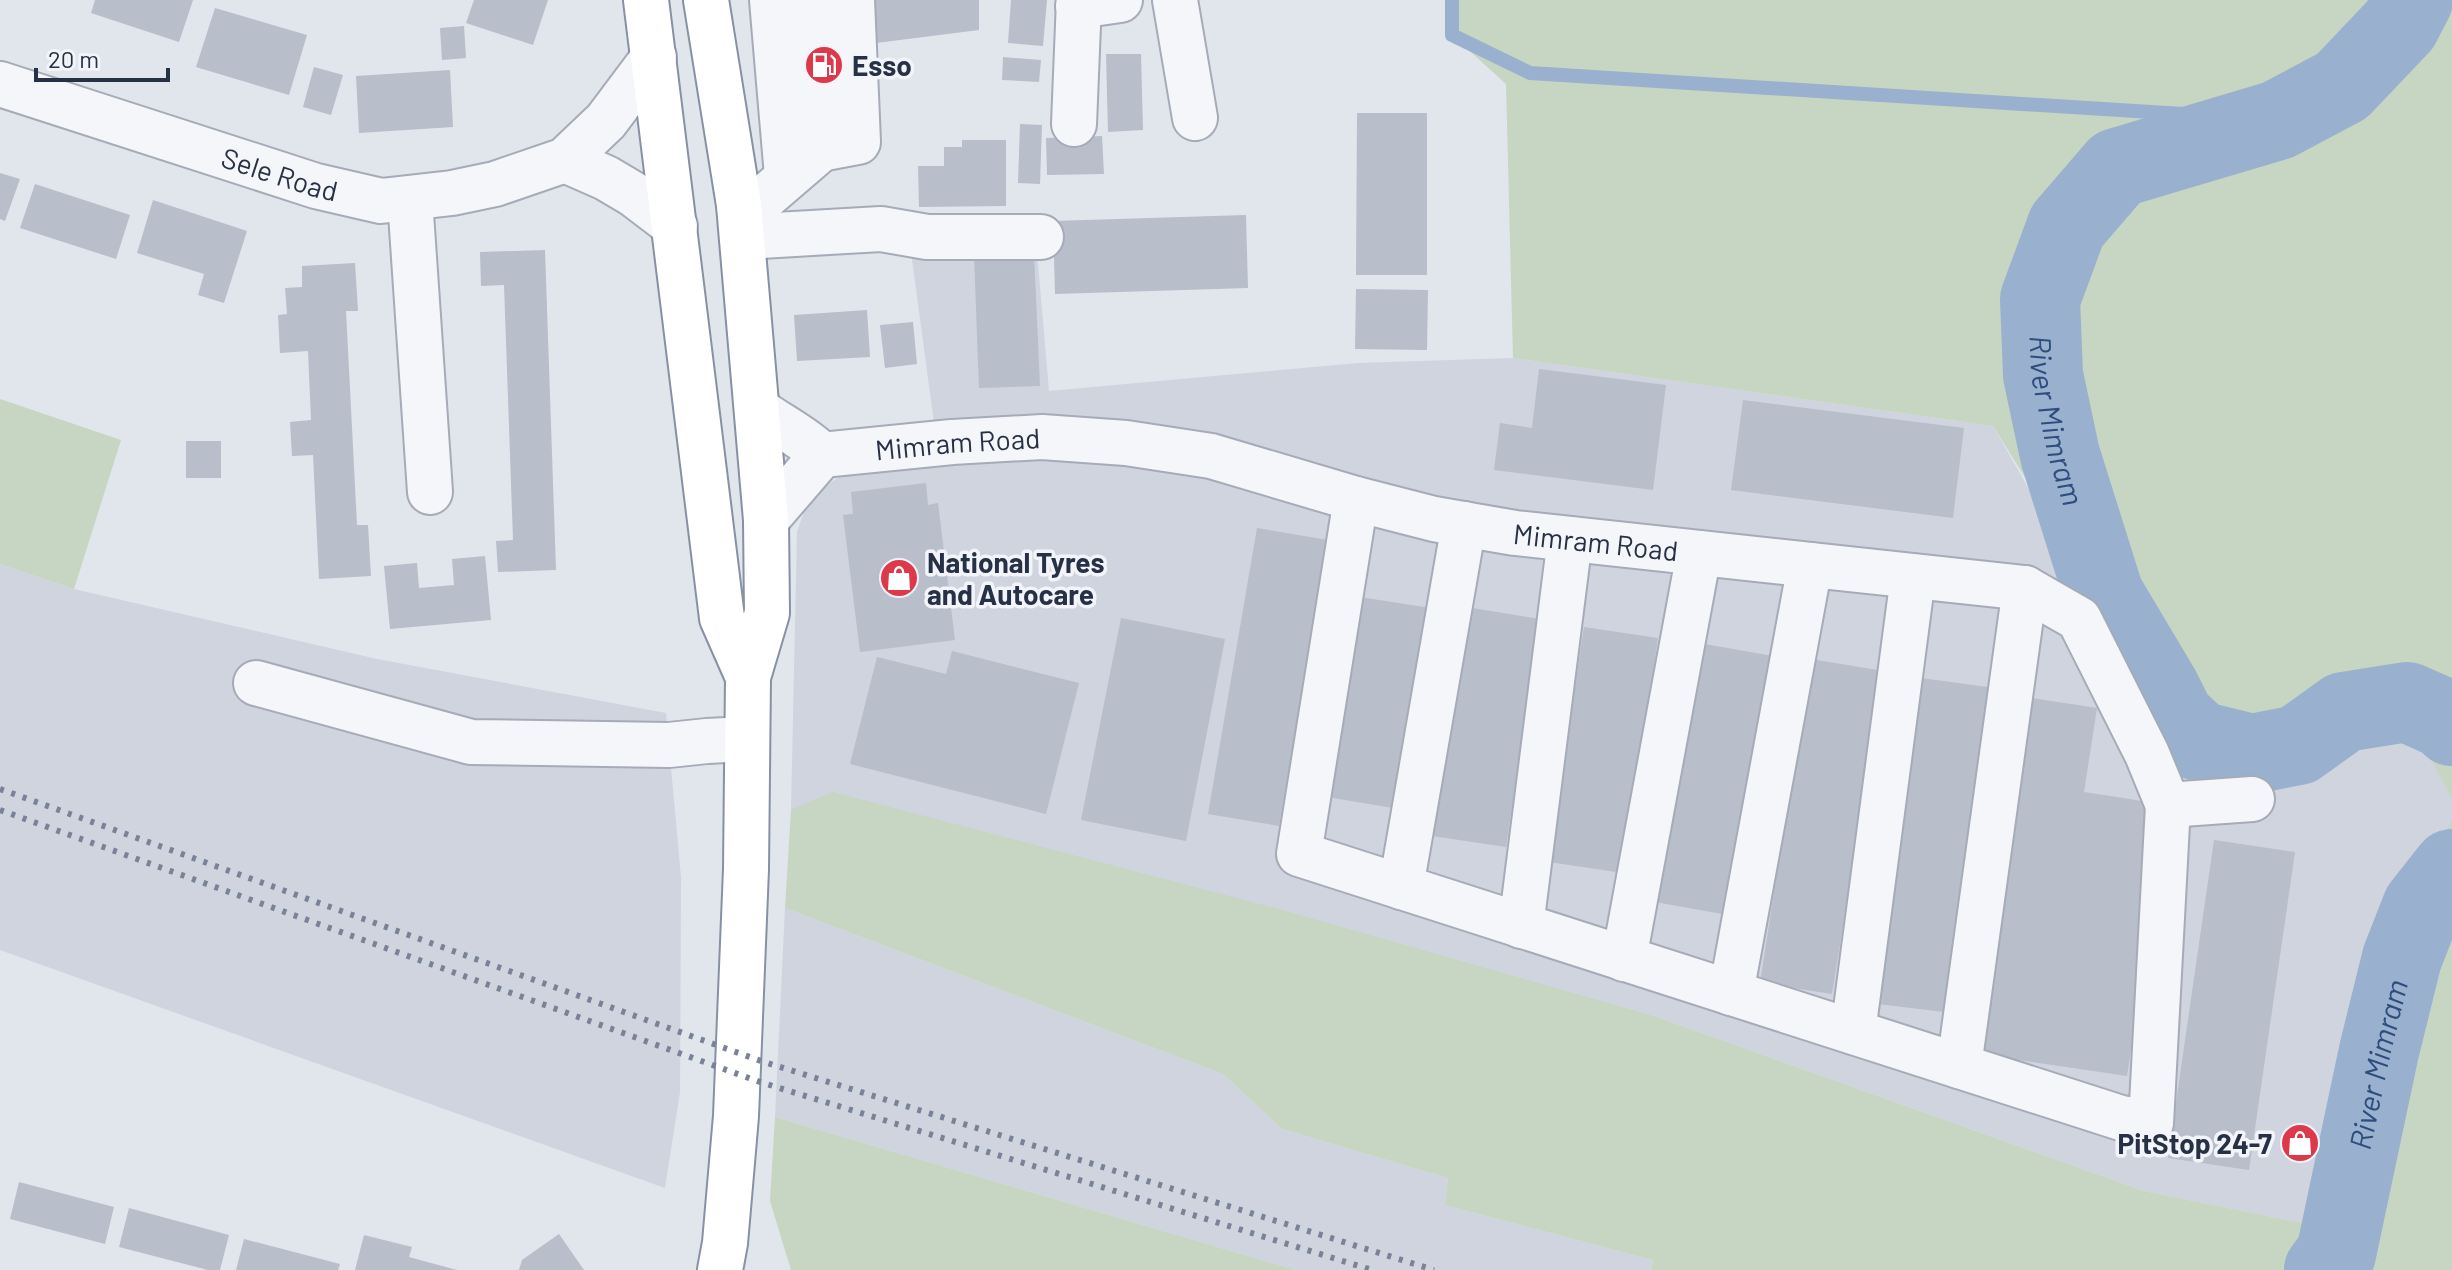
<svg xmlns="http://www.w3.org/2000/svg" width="2452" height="1270" viewBox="0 0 2452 1270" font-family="Barlow,sans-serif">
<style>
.built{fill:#cfd4de}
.green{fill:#c6d6c2}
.water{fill:#99b0cf}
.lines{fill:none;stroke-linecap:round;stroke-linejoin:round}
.stream{stroke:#99b0cf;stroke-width:14}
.river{stroke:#99b0cf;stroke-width:80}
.building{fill:#b8beca}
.minor-casing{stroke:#a5abb7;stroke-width:48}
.highway-casing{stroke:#8791a4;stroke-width:48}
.minor{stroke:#f5f6f9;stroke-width:44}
.highway{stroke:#fff;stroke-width:44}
.rail{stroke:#798397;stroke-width:6;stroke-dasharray:4 8;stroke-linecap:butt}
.labels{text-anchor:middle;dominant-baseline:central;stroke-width:7;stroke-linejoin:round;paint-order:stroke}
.poi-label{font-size:28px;font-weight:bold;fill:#273146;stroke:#f2f4f9;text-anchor:start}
.street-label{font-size:28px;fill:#273146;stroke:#f2f4f9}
.water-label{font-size:30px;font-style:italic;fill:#2d4d7e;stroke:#f2f4f9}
</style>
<rect width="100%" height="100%" fill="#e1e5ec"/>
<!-- built -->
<path class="built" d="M 911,252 L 1037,252 L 1049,391 L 1358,363 L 1513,358 L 1993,426 L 2167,732 L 2202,759 L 2233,768 L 2278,770 L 2310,754 L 2345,731 L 2390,733 L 2422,742 L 2452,769 L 2452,823 L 2446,846 L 2409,910 L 2381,994 L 2366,1065 L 2313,1225 L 2144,1191 L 1657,1017 L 791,810 L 797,532 L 809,497 L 846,472 L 939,460 Z
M 0,564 L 74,589 L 377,659 L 666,713 L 681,878 L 680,1092 L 665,1188 L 0,950 Z
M 785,908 L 1223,1074 L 1282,1129 L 1448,1178 L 1445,1205 L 1653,1260 L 1651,1270 L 1296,1270 L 775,1117 Z"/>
<!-- green -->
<path class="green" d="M 1450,0 L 2452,0 L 2452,799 L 2422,742 L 2345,731 L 2298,745 L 2252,754 L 2175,719 L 1993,426 L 1513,358 L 1506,84 L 1452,35 Z
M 0,399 L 121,440 L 74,589 L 0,564 Z
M 833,792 L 1275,908 L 1657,1017 L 2144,1191 L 2313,1225 L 2298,1270 L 1651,1270 L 1653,1260 L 1445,1205 L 1448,1178 L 1282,1129 L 1223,1074 L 785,908 L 791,810 Z
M 2452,819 L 2452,1270 L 2352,1270 L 2372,1247 L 2366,1065 Z
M 775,1117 L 1296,1270 L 791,1270 L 770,1201 Z"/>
<!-- water -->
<path class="water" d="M 2313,1225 L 2372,1248 L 2352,1270 L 2298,1270 Z"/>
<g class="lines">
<!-- stream -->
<path class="stream" d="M 1452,0 L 1452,35 L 1530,73 L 2278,120"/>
<!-- river -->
<g class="river">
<path id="s1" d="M 2413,0 L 2400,25 L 2342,86 L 2278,120 L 2117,168 L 2067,226 L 2040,299 L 2043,375 L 2060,455 L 2104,595 L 2160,689 L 2175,719 L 2199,741 L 2252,754 L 2298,745 L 2344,712 L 2407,702 L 2448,720 L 2452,726"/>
<path id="s2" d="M 2324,1270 L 2336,1254 L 2379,1051 L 2402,958 L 2422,907 L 2452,869"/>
</g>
</g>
<!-- building -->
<path class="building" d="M 95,0 L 193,0 L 179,42 L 91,13 Z
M 474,0 L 548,0 L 533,45 L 466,23 Z
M 766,0 L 979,0 L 979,30 L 876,43 L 877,86 Z
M 1011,0 L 1047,0 L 1043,46 L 1008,43 Z
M 215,8 L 307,35 L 289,95 L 196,67 Z
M 464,26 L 466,58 L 442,60 L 440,28 Z
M 1106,54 L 1141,54 L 1143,130 L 1108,132 Z
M 1003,57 L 1041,60 L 1039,82 L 1002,80 Z
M 314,67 L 343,75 L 331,115 L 303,107 Z
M 450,70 L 453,127 L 359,133 L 356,76 Z
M 1357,113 L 1427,113 L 1427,275 L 1356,275 Z
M 1020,124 L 1042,125 L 1040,184 L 1018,183 Z
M 1102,136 L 1104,174 L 1047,175 L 1046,138 Z
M 962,140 L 1006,140 L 1006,206 L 919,207 L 918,166 L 944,166 L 944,147 L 962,147 Z
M 0,173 L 20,179 L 5,221 L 0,219 Z
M 35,184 L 130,215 L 116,259 L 20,228 Z
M 153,200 L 247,231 L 224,303 L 198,295 L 204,274 L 137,253 Z
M 1246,215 L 1248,288 L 1055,294 L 1053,221 Z
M 545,250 L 556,570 L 498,572 L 496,541 L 513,540 L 504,285 L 481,286 L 480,252 Z
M 1034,253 L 1040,386 L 979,388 L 974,256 Z
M 355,263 L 358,311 L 346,311 L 357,525 L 368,525 L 371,576 L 319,579 L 313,455 L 292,456 L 290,422 L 311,420 L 308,351 L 280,353 L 278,315 L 287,314 L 285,288 L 302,287 L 302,266 Z
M 1356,289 L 1428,290 L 1427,350 L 1355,349 Z
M 867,310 L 870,357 L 797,361 L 794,315 Z
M 913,322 L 917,364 L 885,368 L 880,325 Z
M 1539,369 L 1666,385 L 1653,490 L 1494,470 L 1500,423 L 1532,428 Z
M 1743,400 L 1964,428 L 1953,518 L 1731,490 Z
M 186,441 L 221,441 L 221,478 L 186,478 Z
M 926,483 L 928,505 L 938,503 L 955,640 L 860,652 L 843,515 L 853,514 L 851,492 Z
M 1257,528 L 1328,540 L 1279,826 L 1208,814 Z
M 485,556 L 491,620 L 390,629 L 384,566 L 417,563 L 419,588 L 454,585 L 452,559 Z
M 1353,596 L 1431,608 L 1399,809 L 1321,796 Z
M 1466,607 L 1540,619 L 1506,847 L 1432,836 Z
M 1121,618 L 1225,639 L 1186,841 L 1081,820 Z
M 1584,627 L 1658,638 L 1623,873 L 1549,862 Z
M 1699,643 L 1773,656 L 1728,915 L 1655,902 Z
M 952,651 L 1079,683 L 1046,814 L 850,764 L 877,657 L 946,674 Z
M 1810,659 L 1884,671 L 1832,994 L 1760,983 Z
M 1921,678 L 1995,688 L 1952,1013 L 1878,1004 Z
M 2019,696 L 2097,708 L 2084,792 L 2168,805 L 2127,1076 L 1965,1052 Z
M 2214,840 L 2295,852 L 2249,1170 L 2168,1158 Z
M 19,1182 L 114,1207 L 105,1244 L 10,1219 Z
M 129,1208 L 229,1235 L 220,1270 L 208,1270 L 119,1247 Z
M 559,1234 L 584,1270 L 519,1270 L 522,1260 Z
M 364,1235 L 412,1247 L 409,1257 L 457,1270 L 355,1270 Z
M 244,1239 L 340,1264 L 338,1270 L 236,1270 Z"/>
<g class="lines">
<!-- minor casing -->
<g class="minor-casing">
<g id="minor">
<path d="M 772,0 L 787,176"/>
<path d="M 1175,0 L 1195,118"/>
<path d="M 1078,6 L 1120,0"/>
<path id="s3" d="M 0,84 L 316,186 L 381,201 L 452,193 L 495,184 L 565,160 L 606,121 L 654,57"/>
<path d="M 1074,124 L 1079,0"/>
<path d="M 821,149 L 858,142 L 852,0"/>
<path d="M 565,160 L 606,178 L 633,194 L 675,226"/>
<path d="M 410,199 L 430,492"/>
<path d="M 739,205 L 764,198 L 821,149 L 813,0"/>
<path d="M 742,237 L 881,229 L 927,237 L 1041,237"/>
<path d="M 757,409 C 778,425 803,436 822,455"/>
<path d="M 1356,499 L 1299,854 L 2121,1118 L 2151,1123 L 2168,805"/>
<path id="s4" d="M 766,520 L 822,455 L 952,442 L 1042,437 L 1126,443 L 1211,456 L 1356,499 L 1434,519 L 1515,533 L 2025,588 L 2079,619 L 2147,754 L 2168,805 L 2252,799"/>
<path d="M 256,683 L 471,742 L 669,745 L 707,741 L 747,739"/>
<path d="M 1401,887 L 1464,524"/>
<path d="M 1521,926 L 1570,539"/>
<path d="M 1624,959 L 1699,553"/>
<path d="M 1731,993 L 1810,565"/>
<path d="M 1853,1032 L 1913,577"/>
<path d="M 1959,1066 L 2025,588"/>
</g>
</g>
<!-- highway casing -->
<g class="highway-casing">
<path id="highway" d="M 646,0 L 722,618 L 748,677
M 706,0 L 739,205 L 766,520 L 767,613 L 748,677 L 746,869 L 736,1116 L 725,1243 L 720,1270"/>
</g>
<!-- minor -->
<use href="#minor" class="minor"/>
<!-- highway -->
<use href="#highway" class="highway"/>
<!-- rail -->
<path class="rail" d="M 0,789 L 761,1061 L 1434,1270
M 0,810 L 760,1082 L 1372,1270"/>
</g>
<!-- icons -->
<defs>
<g id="fuel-disc" transform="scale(2)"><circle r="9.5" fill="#de394a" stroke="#f2f4f9"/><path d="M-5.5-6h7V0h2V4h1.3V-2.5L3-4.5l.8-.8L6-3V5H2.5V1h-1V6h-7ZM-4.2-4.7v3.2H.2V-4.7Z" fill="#fff"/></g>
<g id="shop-disc" transform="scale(2)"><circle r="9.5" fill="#de394a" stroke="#f2f4f9"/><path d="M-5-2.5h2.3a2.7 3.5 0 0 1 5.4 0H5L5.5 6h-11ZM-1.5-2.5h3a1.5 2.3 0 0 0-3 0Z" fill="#fff"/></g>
</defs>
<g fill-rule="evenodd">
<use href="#fuel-disc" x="824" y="65"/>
<use href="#shop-disc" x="899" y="578"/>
<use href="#shop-disc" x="2300" y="1143"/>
</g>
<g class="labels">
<!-- poi labels -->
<g class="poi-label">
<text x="852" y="65">Esso</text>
<text x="927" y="562">National Tyres<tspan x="927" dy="32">and Autocare</tspan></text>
<text x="2272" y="1143" text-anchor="end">PitStop 24-7</text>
</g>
<!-- street labels -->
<g class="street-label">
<text stroke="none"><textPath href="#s3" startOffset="294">Sele Road</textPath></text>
<text stroke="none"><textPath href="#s4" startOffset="222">Mimram Road</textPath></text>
<text stroke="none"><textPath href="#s4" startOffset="872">Mimram Road</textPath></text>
</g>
<!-- water labels -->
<g class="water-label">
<text stroke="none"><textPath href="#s1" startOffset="630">River Mimram</textPath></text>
<text stroke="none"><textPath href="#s2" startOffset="214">River Mimram</textPath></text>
</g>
</g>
<!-- scale -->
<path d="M36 68v12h132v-12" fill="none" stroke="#273146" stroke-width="4"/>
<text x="48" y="68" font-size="24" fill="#273146" stroke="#f2f4f9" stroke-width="6" paint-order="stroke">20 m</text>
</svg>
